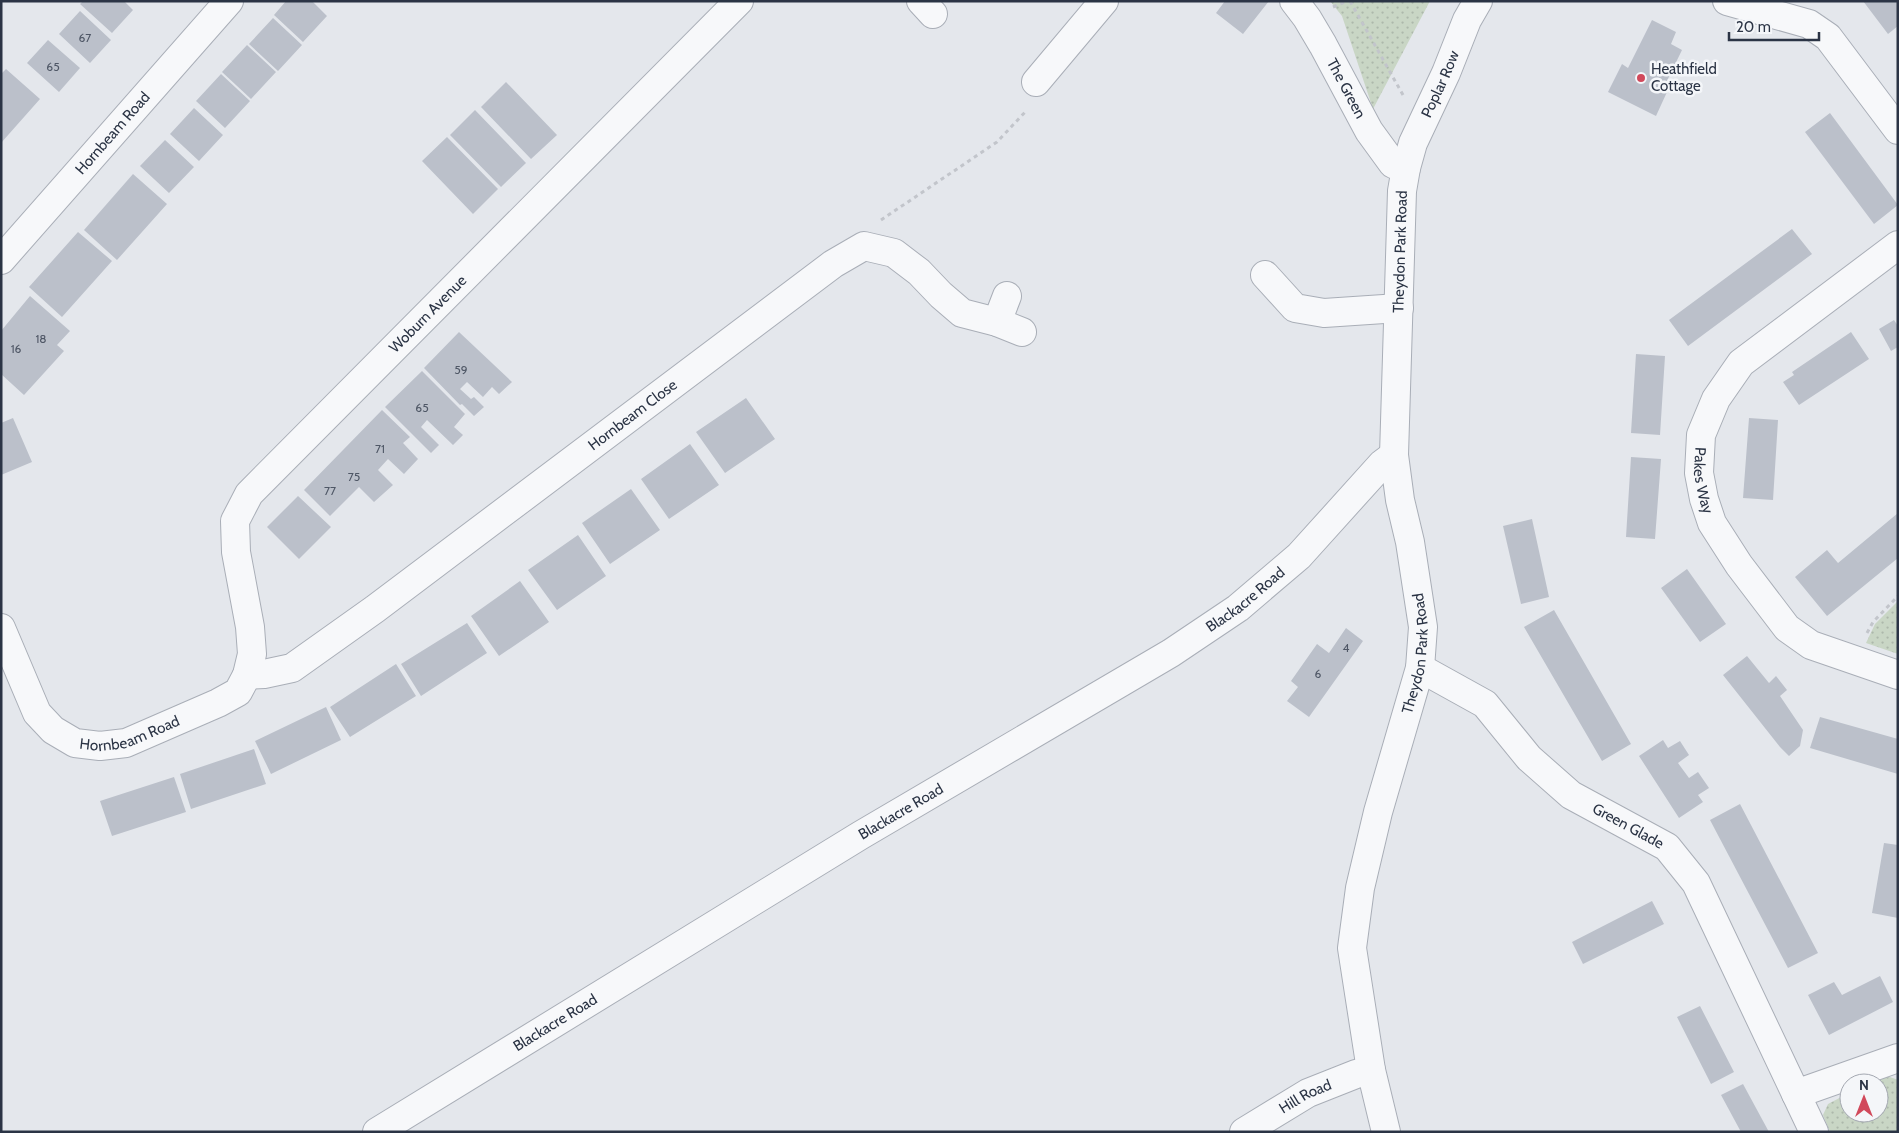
<svg xmlns="http://www.w3.org/2000/svg" width="1899" height="1133" viewBox="0 0 1899 1133" font-family="Cabin,sans-serif">
<style>
.grass{fill:url(#grass-dots)}
.building{fill:#bbc0ca}
.lines{fill:none;stroke-linecap:round;stroke-linejoin:round}
.minor-casing{stroke:#a9aeb7;stroke-width:30}
.path{stroke:#c2c5cb;stroke-width:3;stroke-dasharray:4 4;stroke-linecap:butt}
.minor{stroke:#f7f8fa;stroke-width:28}
.poi-dot{fill:#d1495b;stroke:#f4f6f9;stroke-width:2}
.labels{text-anchor:middle;dominant-baseline:central;stroke-width:5;stroke-linejoin:round;paint-order:stroke}
.number-label{font-size:12px;fill:#4f5766}
.poi-label{font-size:15px;fill:#2b3445;stroke:#f4f6f9;text-anchor:start}
.street-label{font-size:15px;fill:#2b3445;stroke:#f4f6f9}
</style>
<defs>
<pattern id="grass-dots" width="8" height="8" patternUnits="userSpaceOnUse" patternTransform="scale(1.25)"><rect width="8" height="8" fill="#c9d6c5"/><path d="M2 2h.1M6 6h.1" fill="none" stroke="#adb8ab" stroke-width="1.8" stroke-linecap="round"/></pattern>
</defs>
<rect width="100%" height="100%" fill="#e4e7ec"/>
<!-- grass -->
<path class="grass" d="M 1330,1 L 1430,1 L 1373,109 L 1342,16 Z
M 1898,601 L 1898,654 L 1866,643 L 1875,624 Z
M 1890,1077 L 1898,1080 L 1897,1132 L 1830,1132 L 1823,1115 L 1828,1104 L 1849,1093 L 1849,1113 L 1879,1113 L 1879,1083 L 1869,1083 L 1881,1078 Z"/>
<!-- building -->
<path class="building" d="M 83,1 L 124,1 L 133,10 L 112,33 L 80,4 Z
M 286,1 L 312,1 L 327,16 L 303,42 L 274,15 Z
M 1225,1 L 1269,1 L 1243,34 L 1216,13 Z
M 1863,1 L 1898,1 L 1898,26 L 1888,34 Z
M 80,11 L 111,40 L 90,63 L 59,34 Z
M 273,18 L 302,45 L 278,71 L 249,44 Z
M 1652,20 L 1676,32 L 1671,44 L 1682,50 L 1663,89 L 1667,92 L 1656,116 L 1608,92 L 1622,64 L 1628,68 Z
M 48,40 L 80,68 L 59,92 L 27,63 Z
M 247,45 L 276,72 L 251,99 L 222,72 Z
M 6,69 L 40,99 L 1,143 L 1,74 Z
M 221,74 L 250,101 L 225,128 L 196,101 Z
M 506,82 L 557,135 L 531,159 L 481,107 Z
M 194,108 L 223,135 L 199,161 L 170,134 Z
M 475,110 L 526,163 L 501,187 L 450,135 Z
M 1830,113 L 1898,205 L 1874,224 L 1805,132 Z
M 447,137 L 498,189 L 473,214 L 422,161 Z
M 165,140 L 194,167 L 169,193 L 140,166 Z
M 133,174 L 167,204 L 117,260 L 84,230 Z
M 1792,229 L 1812,254 L 1688,346 L 1669,320 Z
M 78,232 L 112,261 L 62,317 L 29,287 Z
M 30,296 L 70,331 L 57,345 L 64,351 L 24,395 L 1,374 L 1,331 Z
M 1894,320 L 1898,326 L 1898,347 L 1891,351 L 1879,329 Z
M 459,332 L 512,382 L 499,394 L 492,387 L 483,397 L 467,382 L 460,389 L 471,399 L 474,397 L 484,407 L 474,416 L 462,404 L 460,405 L 424,368 Z
M 1851,332 L 1869,359 L 1799,405 L 1783,382 L 1794,375 L 1792,372 Z
M 1636,354 L 1665,356 L 1660,435 L 1631,433 Z
M 422,371 L 465,414 L 454,427 L 463,435 L 453,445 L 427,420 L 421,427 L 439,445 L 431,453 L 385,407 Z
M 746,398 L 775,439 L 725,473 L 696,432 Z
M 382,410 L 410,437 L 403,443 L 418,459 L 404,474 L 388,459 L 378,470 L 393,485 L 374,502 L 359,487 L 330,516 L 304,490 Z
M 13,418 L 32,462 L 1,475 L 1,423 Z
M 1749,418 L 1778,420 L 1773,500 L 1743,498 Z
M 690,444 L 719,485 L 669,519 L 641,479 Z
M 1631,457 L 1661,459 L 1655,539 L 1626,537 Z
M 631,489 L 660,530 L 610,564 L 582,523 Z
M 298,496 L 331,527 L 299,559 L 267,527 Z
M 1898,513 L 1898,558 L 1827,616 L 1795,577 L 1827,550 L 1838,563 Z
M 1532,519 L 1549,597 L 1521,604 L 1503,526 Z
M 578,535 L 606,576 L 557,610 L 528,570 Z
M 1687,569 L 1726,624 L 1700,642 L 1661,588 Z
M 520,581 L 549,622 L 499,656 L 471,616 Z
M 1554,610 L 1631,744 L 1602,761 L 1524,627 Z
M 467,623 L 487,653 L 421,696 L 401,664 Z
M 1346,628 L 1363,641 L 1309,717 L 1287,701 L 1298,687 L 1291,681 L 1317,644 L 1329,653 Z
M 1747,656 L 1769,683 L 1776,676 L 1787,690 L 1780,696 L 1803,730 L 1800,746 L 1789,756 L 1780,747 L 1723,675 Z
M 396,664 L 416,696 L 350,737 L 330,707 Z
M 326,707 L 341,740 L 271,774 L 255,741 Z
M 1820,717 L 1898,739 L 1898,774 L 1810,748 Z
M 1663,740 L 1668,748 L 1680,741 L 1689,755 L 1678,763 L 1689,778 L 1698,772 L 1709,788 L 1698,795 L 1703,802 L 1679,818 L 1639,756 Z
M 254,749 L 266,784 L 191,809 L 180,774 Z
M 174,777 L 186,812 L 112,836 L 100,801 Z
M 1740,804 L 1818,953 L 1788,968 L 1710,820 Z
M 1884,843 L 1898,845 L 1898,918 L 1872,913 Z
M 1652,901 L 1664,924 L 1583,964 L 1572,942 Z
M 1880,976 L 1893,1002 L 1829,1035 L 1808,995 L 1834,982 L 1842,995 Z
M 1700,1006 L 1734,1072 L 1711,1084 L 1677,1017 Z
M 1743,1084 L 1769,1132 L 1741,1132 L 1721,1095 Z"/>
<g class="lines">
<!-- minor casing -->
<g class="minor-casing">
<g id="minor">
<path d="M 921,1 L 933,14"/>
<path id="s1" d="M 1294,1 L 1307,18 L 1323,45 L 1369,131 L 1393,164 L 1406,168"/>
<path d="M 1727,1 L 1809,24 L 1828,37 L 1898,130"/>
<path d="M 1036,82 L 1104,1"/>
<path id="s2" d="M 1898,245 L 1741,363 L 1716,399 L 1701,435 L 1699,473 L 1704,499 L 1712,523 L 1739,565 L 1787,628 L 1811,645 L 1898,675"/>
<path id="s3" d="M 1,260 L 229,1"/>
<path d="M 1265,275 L 1295,308 L 1324,313 L 1399,308"/>
<path d="M 997,322 L 1007,296"/>
<path id="s4" d="M 1,628 L 37,713 L 53,730 L 75,743 L 100,746 L 126,743 L 218,703 L 238,692 L 247,675 L 252,654 L 250,627 L 236,552 L 235,521 L 249,494 L 739,1"/>
<path id="s5" d="M 1420,668 L 1485,704 L 1529,758 L 1571,795 L 1667,847 L 1696,883 L 1796,1094 L 1898,1058"/>
<path id="s6" d="M 247,675 L 264,674 L 292,668 L 375,609 L 833,264 L 864,246 L 894,253 L 919,272 L 941,295 L 962,313 L 997,322 L 1022,332"/>
<path d="M 1796,1094 L 1814,1132"/>
<path id="s7" d="M 377,1132 L 861,835 L 1171,653 L 1238,608 L 1299,556 L 1382,464 L 1394,455"/>
<path id="s8" d="M 1244,1132 L 1308,1093 L 1356,1074 L 1371,1070"/>
<path id="s9" d="M 1386,1132 L 1371,1070 L 1352,948 L 1360,888 L 1378,812 L 1420,668 L 1423,627 L 1410,542 L 1400,500 L 1394,455 L 1402,191 L 1406,168 L 1413,143 L 1446,73 L 1467,20 L 1478,1"/>
</g>
</g>
<!-- path -->
<path class="path" d="M 1350,1 L 1403,95
M 1333,7 L 1347,1
M 881,220 L 997,142 L 1027,110
M 1867,633 L 1873,622 L 1898,596"/>
<!-- minor -->
<use href="#minor" class="minor"/>
</g>
<!-- markers -->
<circle class="poi-dot" cx="1641" cy="78" r="5"/>
<g class="labels">
<!-- number labels -->
<g class="number-label">
<text x="85" y="37">67</text>
<text x="53" y="66">65</text>
<text x="41" y="338">18</text>
<text x="16" y="348">16</text>
<text x="461" y="369">59</text>
<text x="422" y="407">65</text>
<text x="380" y="448">71</text>
<text x="354" y="476">75</text>
<text x="330" y="490">77</text>
<text x="1346" y="647">4</text>
<text x="1318" y="673">6</text>
</g>
<!-- poi labels -->
<g class="poi-label">
<text x="1651" y="69">Heathfield<tspan x="1651" dy="17">Cottage</tspan></text>
</g>
<!-- street labels -->
<g class="street-label">
<text stroke="none"><textPath href="#s9" startOffset="1070">Poplar Row</textPath></text>
<text stroke="none"><textPath href="#s1" startOffset="102">The Green</textPath></text>
<text stroke="none"><textPath href="#s3" startOffset="169">Hornbeam Road</textPath></text>
<text stroke="none"><textPath href="#s9" startOffset="895">Theydon Park Road</textPath></text>
<text stroke="none"><textPath href="#s4" startOffset="775">Woburn Avenue</textPath></text>
<text stroke="none"><textPath href="#s6" startOffset="470">Hornbeam Close</textPath></text>
<text stroke="none"><textPath href="#s2" startOffset="325">Pakes Way</textPath></text>
<text stroke="none"><textPath href="#s7" startOffset="1019">Blackacre Road</textPath></text>
<text stroke="none"><textPath href="#s9" startOffset="490">Theydon Park Road</textPath></text>
<text stroke="none"><textPath href="#s4" startOffset="198">Hornbeam Road</textPath></text>
<text stroke="none"><textPath href="#s7" startOffset="614">Blackacre Road</textPath></text>
<text stroke="none"><textPath href="#s5" startOffset="265">Green Glade</textPath></text>
<text stroke="none"><textPath href="#s7" startOffset="209">Blackacre Road</textPath></text>
<text stroke="none"><textPath href="#s8" startOffset="71">Hill Road</textPath></text>
</g>
</g>
<!-- border -->
<rect width="1899" height="1133" fill="none" stroke="#2b3445" stroke-width="5"/>
<!-- north arrow -->
<g transform="translate(1864 1098)"><circle r="24" fill="#f4f6f9" stroke="#a4a8b1"/>
<path d="M0-4L9 19L0 12L-9 19Z" fill="#d1495b"/>
<text y="-8" font-size="14" font-weight="bold" text-anchor="middle" fill="#2b3445">N</text>
</g>
<!-- scale -->
<path d="M1729 32v8h90v-8" fill="none" stroke="#2b3445" stroke-width="2.5"/>
<text x="1736" y="32" font-size="15" fill="#2b3445" stroke="#f4f6f9" stroke-width="4" paint-order="stroke">20 m</text>
</svg>
